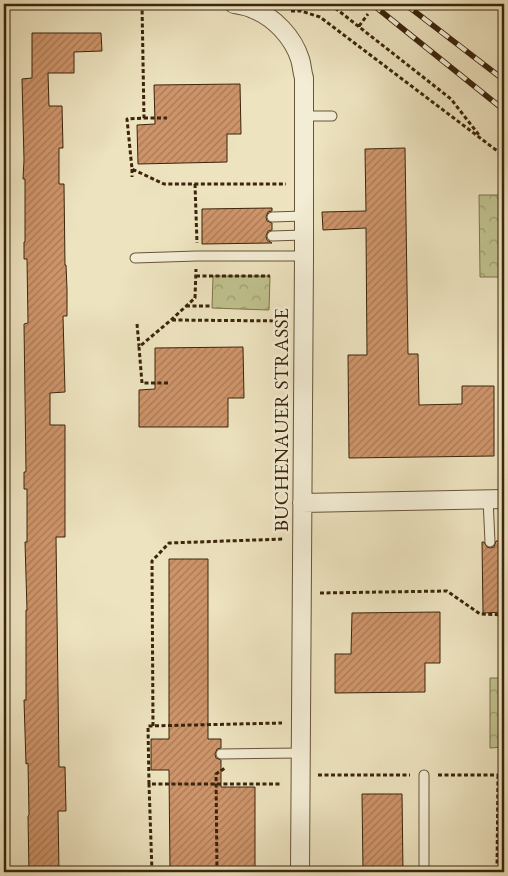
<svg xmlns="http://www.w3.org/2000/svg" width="508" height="876" viewBox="0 0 508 876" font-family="'EB Garamond',serif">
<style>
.park{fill:url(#park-crowns);stroke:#7d734c}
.building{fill:url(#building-hatch);stroke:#3b250c}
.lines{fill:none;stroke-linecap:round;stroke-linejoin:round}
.lane-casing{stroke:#685439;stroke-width:11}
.street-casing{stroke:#685439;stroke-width:20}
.path{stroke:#3b250c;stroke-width:3;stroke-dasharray:4 2.5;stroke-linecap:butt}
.lane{stroke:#f3edd5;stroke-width:9}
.street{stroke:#f3edd5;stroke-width:18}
.rail-casing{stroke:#3b250c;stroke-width:5.5}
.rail{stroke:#f3edd5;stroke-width:4;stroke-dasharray:11;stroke-linecap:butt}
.labels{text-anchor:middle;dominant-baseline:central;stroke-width:5;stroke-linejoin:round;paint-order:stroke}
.street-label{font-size:20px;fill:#3b250c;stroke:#f3edd5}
</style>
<defs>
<pattern id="park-crowns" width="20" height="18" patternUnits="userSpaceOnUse" patternTransform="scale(1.25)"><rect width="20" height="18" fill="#bfc18d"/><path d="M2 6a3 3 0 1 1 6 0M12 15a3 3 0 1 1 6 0" fill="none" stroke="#9c9d72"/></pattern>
<pattern id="building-hatch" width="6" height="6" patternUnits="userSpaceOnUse" patternTransform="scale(1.25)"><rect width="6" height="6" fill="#ce946a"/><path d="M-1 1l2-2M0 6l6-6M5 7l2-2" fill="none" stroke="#a87956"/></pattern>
</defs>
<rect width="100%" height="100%" fill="#ede3bf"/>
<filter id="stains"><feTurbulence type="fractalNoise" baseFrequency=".004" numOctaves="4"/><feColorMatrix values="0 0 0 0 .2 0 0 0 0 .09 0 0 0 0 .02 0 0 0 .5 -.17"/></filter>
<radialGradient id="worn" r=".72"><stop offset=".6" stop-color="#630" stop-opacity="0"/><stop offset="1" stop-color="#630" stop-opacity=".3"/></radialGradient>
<!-- park -->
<path class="park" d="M 479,195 L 504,195 L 504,277 L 480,277 Z
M 213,276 L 270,276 L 269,310 L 212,308 Z
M 490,678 L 504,678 L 504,747 L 490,748 Z"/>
<!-- building -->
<path class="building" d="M 32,33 L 101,33 L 102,51 L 74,52 L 74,73 L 48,73 L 49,106 L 62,106 L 63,148 L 59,148 L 59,184 L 64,184 L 65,265 L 66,265 L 67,289 L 67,316 L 63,316 L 65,392 L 50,393 L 50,425 L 65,425 L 65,537 L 56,537 L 59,767 L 65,767 L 66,811 L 58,811 L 59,872 L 29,872 L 28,816 L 29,815 L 28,763 L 26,764 L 24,700 L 26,700 L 26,610 L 27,610 L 25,542 L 27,542 L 27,489 L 24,489 L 24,472 L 26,472 L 24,324 L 28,323 L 27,259 L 24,259 L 24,242 L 25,242 L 25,179 L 23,179 L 24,160 L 22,79 L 32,78 Z
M 240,84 L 241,134 L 227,134 L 227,162 L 138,164 L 137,125 L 155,124 L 154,85 Z
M 405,148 L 408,354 L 418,354 L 419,405 L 462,404 L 462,386 L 494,386 L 494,456 L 349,458 L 348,355 L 367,355 L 366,228 L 323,230 L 322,212 L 366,211 L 365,149 Z
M 272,208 L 272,211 L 268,212 L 266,217 L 267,221 L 272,223 L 272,230 L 268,231 L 266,236 L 267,240 L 272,243 L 202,244 L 202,209 Z
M 243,347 L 244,398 L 228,398 L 228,427 L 139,427 L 139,390 L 155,389 L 155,348 Z
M 496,541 L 504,541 L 504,612 L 483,613 L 482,542 L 484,542 L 487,547 L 490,548 L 494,547 Z
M 169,559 L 208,559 L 208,739 L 221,739 L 221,748 L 217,749 L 215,754 L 216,758 L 221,760 L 221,787 L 255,787 L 255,872 L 170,872 L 169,770 L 151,770 L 151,739 L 169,739 Z
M 440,612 L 440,663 L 425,663 L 425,692 L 335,693 L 335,654 L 351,654 L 352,613 Z
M 362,794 L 402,794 L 403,872 L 363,872 Z"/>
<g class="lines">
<!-- lane casing -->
<g class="lane-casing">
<path id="lane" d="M 304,116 L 332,116
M 272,217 L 304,216
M 272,236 L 304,235
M 135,258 L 197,256 L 304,256
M 488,499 L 490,542
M 221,754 L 301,753
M 424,872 L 424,775"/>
</g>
<!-- street casing -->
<g class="street-casing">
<path id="street" d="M 234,4 C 240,5 247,6 253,9 C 274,17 293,37 300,59 C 302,65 302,72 304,78 L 304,256 L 300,872
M 302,503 L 504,499"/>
</g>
<!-- path -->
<path class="path" d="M 142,4 L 144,118 L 127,119 L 132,169 L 164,184 L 286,184
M 330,4 L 451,99 L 479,135
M 478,4 L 504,9
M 291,11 L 301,11 L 320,17 L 504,156
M 359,26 L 368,14
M 144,118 L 167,118
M 132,169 L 132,177
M 195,184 L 197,243
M 196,276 L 270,276
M 186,306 L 212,306
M 172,320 L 286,321
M 137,324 L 139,346
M 168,383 L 142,383 L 139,347 L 171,320 L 195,298 L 196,269
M 320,593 L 447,591 L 480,614 L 504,615
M 153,726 L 152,561 L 169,543 L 284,539
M 318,775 L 410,775
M 438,775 L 498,775
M 149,784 L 148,726 L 282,723
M 497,870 L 498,775 L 504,775
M 152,872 L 149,784 L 282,784
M 217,872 L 216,774 L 225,768"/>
<!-- lane -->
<use href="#lane" class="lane"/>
<!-- street -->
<use href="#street" class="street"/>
<!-- rail casing -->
<g class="rail-casing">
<path id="rail" d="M 372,4 L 504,110
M 405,4 L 504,80"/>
</g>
<!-- rail -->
<use href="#rail" class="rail"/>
</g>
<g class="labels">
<!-- street labels -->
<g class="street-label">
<text transform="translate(281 420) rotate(-90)">BUCHENAUER STRASSE</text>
</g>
</g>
<!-- margin -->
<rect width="508" height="876" fill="none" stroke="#ede3bf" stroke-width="20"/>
<rect x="5" y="5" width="498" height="866" fill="none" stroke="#3b250c" stroke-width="2.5"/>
<rect x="10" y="10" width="488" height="856" fill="none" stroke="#3b250c"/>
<rect width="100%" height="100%" filter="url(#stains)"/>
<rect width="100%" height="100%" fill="url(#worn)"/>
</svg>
